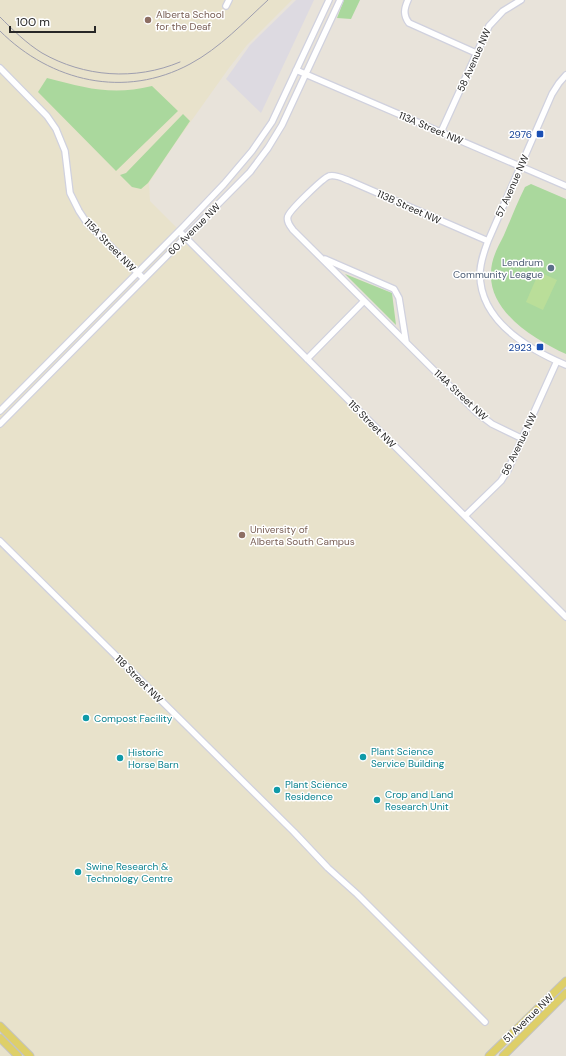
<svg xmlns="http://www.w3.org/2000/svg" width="566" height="1056" viewBox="0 0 566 1056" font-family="'DM Sans',sans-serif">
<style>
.industrial{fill:#dddae1}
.education{fill:#e8e2cb}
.green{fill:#aad89d}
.pitch{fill:#bade99}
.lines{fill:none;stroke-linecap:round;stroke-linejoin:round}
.minor-casing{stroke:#d0d1de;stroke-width:8}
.major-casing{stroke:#c3c3c3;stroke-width:9}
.minor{stroke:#fff;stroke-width:5.5}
.major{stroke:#decf69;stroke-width:7}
.tram{stroke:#9e9eaf;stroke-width:1}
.education-dot{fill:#8d6e63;stroke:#fff;stroke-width:1.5}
.transit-dot{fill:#1a4fb4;stroke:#fff;stroke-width:1.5}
.service-dot{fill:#5c6f8a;stroke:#fff;stroke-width:1.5}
.culture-dot{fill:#0f9aa8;stroke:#fff;stroke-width:1.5}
.labels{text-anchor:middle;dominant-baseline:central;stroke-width:3;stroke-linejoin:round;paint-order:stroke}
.education-label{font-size:10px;fill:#785e54;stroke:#fff;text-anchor:start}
.street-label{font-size:10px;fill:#272727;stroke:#fff}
.transit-label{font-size:10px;fill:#164399;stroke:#fff;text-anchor:end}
.service-label{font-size:10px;fill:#4e5e75;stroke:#fff;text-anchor:end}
.culture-label{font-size:10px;fill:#0d838f;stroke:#fff;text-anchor:start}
</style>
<rect width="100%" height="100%" fill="#e8e3da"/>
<!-- industrial -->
<path class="industrial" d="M 296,0 L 314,0 L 261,113 L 226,79 L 250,45 Z"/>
<!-- education -->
<path class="education" d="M 0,0 L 292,0 L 247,45 L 229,68 L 172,148 L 149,183 L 150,201 L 566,617 L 566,987 L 496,1056 L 0,1056 Z"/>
<!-- green -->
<path class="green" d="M 344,0 L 360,0 L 351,19 L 337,18 Z
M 47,78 C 86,88 112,96 152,86 L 178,111 L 116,171 L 38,92 Z
M 183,114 L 190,121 L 148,183 L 141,189 L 132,187 L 120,175 L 126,173 Z
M 531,184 L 566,199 L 566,354 C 535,340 489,312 491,273 C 491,259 498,247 504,235 C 511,219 517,203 525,187 Z
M 345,274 L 392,293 L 396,325 Z"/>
<!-- pitch -->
<path class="pitch" d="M 539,272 L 557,280 L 543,310 L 526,302 Z"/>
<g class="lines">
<!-- minor casing -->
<g class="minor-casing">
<path id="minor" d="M 408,0 C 404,9 403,15 409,23 L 476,53
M 226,6 L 229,0
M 0,68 L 47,116 L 56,129 L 65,151 L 70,193 L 79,211 L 87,223 L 144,279
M 296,70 L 566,186
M 566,75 L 559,83 L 552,94 L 488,241 C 484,252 480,262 480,274 C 480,321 528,349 566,365
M 441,132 L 489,26 L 503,11 L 521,0
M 179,231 L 566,617
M 488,241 L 350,181 C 344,179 336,174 329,176 C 323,178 290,210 288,216 C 286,221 290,226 293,230 L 476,412 L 492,424 L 523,439
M 325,259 L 394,289 L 399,298 L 406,342
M 307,359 L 364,301
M 0,411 L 184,226 L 224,184 L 252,151 L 272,122 L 329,0
M 0,424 L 250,172 L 268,148 L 282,125 L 340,0
M 465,516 L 501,481 L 508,470 L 557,361
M 0,541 L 294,832 L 328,868 L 357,894 L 485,1022"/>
</g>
<!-- major casing -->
<g class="major-casing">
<path id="major" d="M 0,1026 L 30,1056
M 0,1038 L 18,1056
M 489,1056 L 566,981
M 503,1056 L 566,993"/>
</g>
<!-- minor -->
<use href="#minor" class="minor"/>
<!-- major -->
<use href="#major" class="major"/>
<!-- tram -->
<path class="tram" d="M 0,17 C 13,30 26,43 42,53 C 84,77 135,81 180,62
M 0,31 C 51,82 125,99 190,64 C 220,48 244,22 268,0"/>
</g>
<!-- markers -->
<g class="education-dot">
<circle cx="148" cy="20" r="4"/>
<circle cx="242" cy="535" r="4"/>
</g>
<g class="transit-dot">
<rect x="536" y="130" width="8" height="8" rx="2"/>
<rect x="536" y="343" width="8" height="8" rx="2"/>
</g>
<circle class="service-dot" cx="551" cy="268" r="4"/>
<g class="culture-dot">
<circle cx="86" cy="718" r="4"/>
<circle cx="363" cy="757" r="4"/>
<circle cx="120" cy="758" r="4"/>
<circle cx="277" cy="790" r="4"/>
<circle cx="377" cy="800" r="4"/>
<circle cx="78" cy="872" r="4"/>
</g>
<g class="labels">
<!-- education labels -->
<g class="education-label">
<text x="156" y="14">Alberta School<tspan x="156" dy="12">for the Deaf</tspan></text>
<text x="250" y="529">University of<tspan x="250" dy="12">Alberta South Campus</tspan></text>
</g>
<!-- street labels -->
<g class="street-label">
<text transform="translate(474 60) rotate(-66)">58 Avenue NW</text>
<text transform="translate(431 128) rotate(23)">113A Street NW</text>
<text transform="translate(512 186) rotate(-66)">57 Avenue NW</text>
<text transform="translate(409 207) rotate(24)">113B Street NW</text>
<text transform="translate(194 229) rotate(-45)">60 Avenue NW</text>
<text transform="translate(110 245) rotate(46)">115A Street NW</text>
<text transform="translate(461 395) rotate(43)">114A Street NW</text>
<text transform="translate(372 424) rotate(45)">115 Street NW</text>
<text transform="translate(519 444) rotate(-64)">56 Avenue NW</text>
<text transform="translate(139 679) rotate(45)">118 Street NW</text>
<text transform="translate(528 1018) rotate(-44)">51 Avenue NW</text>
</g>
<!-- transit labels -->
<g class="transit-label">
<text x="532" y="134">2976</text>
<text x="532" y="347">2923</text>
</g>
<!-- service labels -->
<g class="service-label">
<text x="543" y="262">Lendrum<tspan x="543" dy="12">Community League</tspan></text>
</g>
<!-- culture labels -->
<g class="culture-label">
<text x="94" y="718">Compost Facility</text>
<text x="371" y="751">Plant Science<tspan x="371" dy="12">Service Building</tspan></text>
<text x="128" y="752">Historic<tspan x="128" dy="12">Horse Barn</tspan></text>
<text x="285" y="784">Plant Science<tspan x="285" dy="12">Residence</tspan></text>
<text x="385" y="794">Crop and Land<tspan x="385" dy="12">Research Unit</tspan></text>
<text x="86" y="866">Swine Research &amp;<tspan x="86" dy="12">Technology Centre</tspan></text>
</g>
</g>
<!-- scale -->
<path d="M10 26v6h85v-6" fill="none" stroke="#272727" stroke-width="2"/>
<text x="16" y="26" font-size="12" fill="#272727" stroke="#ffffff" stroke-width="3" paint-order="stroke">100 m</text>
</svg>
